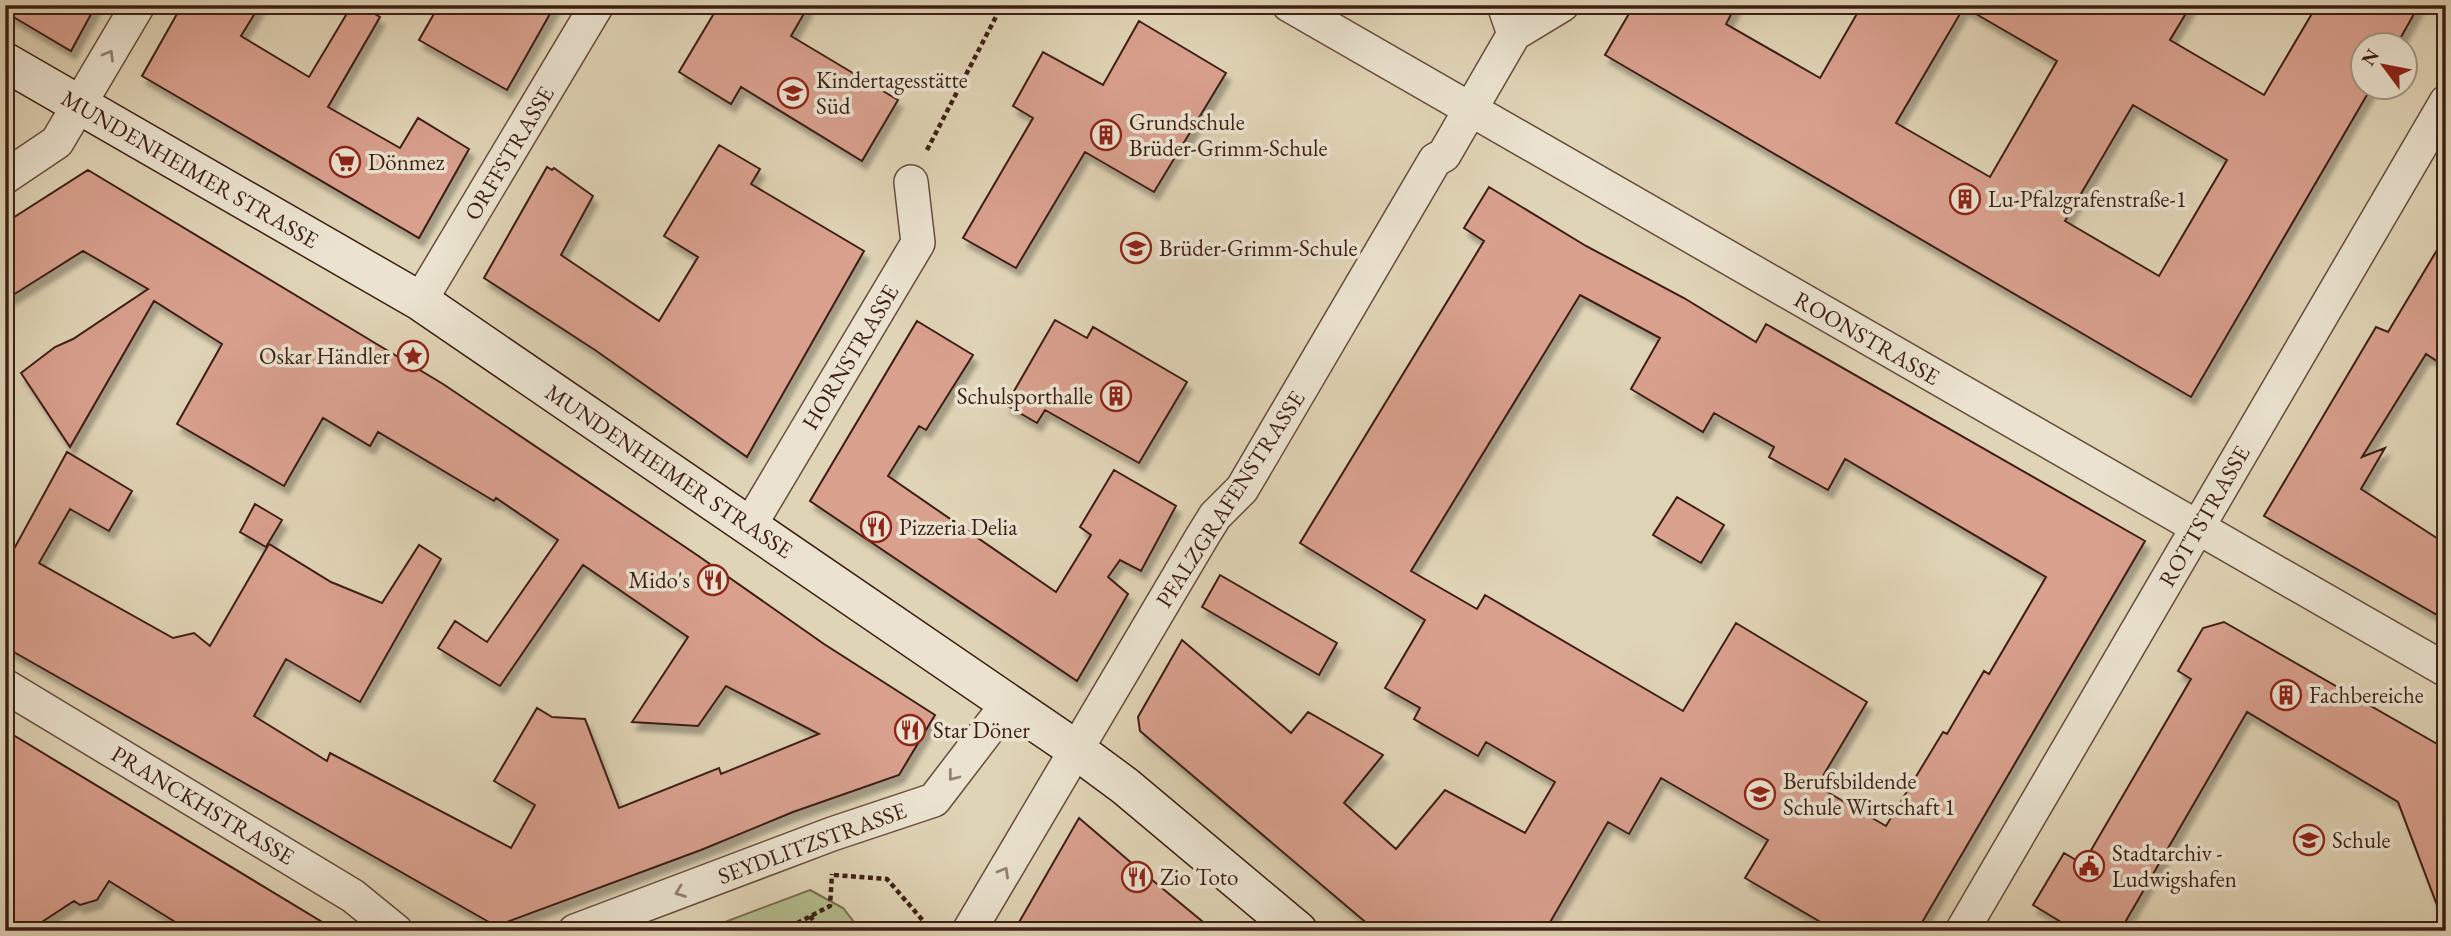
<svg xmlns="http://www.w3.org/2000/svg" width="2451" height="936" viewBox="0 0 2451 936" font-family="'EB Garamond',serif">
<style>
.green{fill:#b3bc8d;stroke:#786e50;stroke-width:2}
.building{fill:#d9a08e;stroke:#3d1f14;stroke-width:2;fill-rule:evenodd;filter:url(#shadow)}
.lines{fill:none;stroke-linecap:round;stroke-linejoin:round}
.street-casing{stroke:#664c3c;stroke-width:36}
.secondary-casing{stroke:#3d1f14;stroke-width:41}
.path{stroke:#3d1f14;stroke-width:4.5;stroke-dasharray:5 3.5;stroke-linecap:butt}
.street{stroke:#ebe3d0;stroke-width:33}
.secondary{stroke:#ebe3d0;stroke-width:38}
.oneway{stroke:#948172}
.labels{text-anchor:middle;dominant-baseline:central;stroke-width:7;stroke-linejoin:round;paint-order:stroke}
.poi-label{font-size:23px;fill:#3d1f14;stroke:#ebe3d0;text-anchor:start}
.street-label{font-size:23px;fill:#3d1f14;stroke:#ebe3d0}
</style>
<defs>
<filter id="shadow"><feDropShadow dx="4.5" dy="8" stdDeviation="2" flood-color="#0004"/></filter>
</defs>
<rect width="100%" height="100%" fill="#e0d4b6"/>
<filter id="stains"><feTurbulence type="fractalNoise" baseFrequency=".00286" numOctaves="4"/><feColorMatrix values="0 0 0 0 .2 0 0 0 0 .09 0 0 0 0 .02 0 0 0 .5 -.17"/></filter>
<radialGradient id="worn" r=".72"><stop offset=".6" stop-color="#630" stop-opacity="0"/><stop offset="1" stop-color="#630" stop-opacity=".3"/></radialGradient>
<!-- green -->
<path class="green" d="M 810,890 L 843,908 L 861,931 L 701,931 Z"/>
<!-- building -->
<path class="building" d="M 5,5 L 96,5 L 71,51 L 5,12 Z
M 182,5 L 260,5 L 241,36 L 309,77 L 352,5 L 359,5 L 380,17 L 328,107 L 400,148 L 418,118 L 469,149 L 419,238 L 142,76 Z
M 439,5 L 555,5 L 507,90 L 419,40 Z
M 719,5 L 809,5 L 791,36 L 898,100 L 862,161 L 741,87 L 731,104 L 679,72 Z
M 1634,5 L 1736,5 L 1726,24 L 1820,78 L 1862,5 L 2191,5 L 2170,40 L 2264,95 L 2317,5 L 2419,5 L 2396,46 L 2363,46 L 2363,88 L 2371,88 L 2191,397 L 1605,55 ZM 1964,7 L 2057,61 L 1990,177 L 1896,123 ZM 2133,105 L 2227,160 L 2159,276 L 2065,221 Z
M 1139,21 L 1226,73 L 1154,192 L 1085,152 L 1016,268 L 963,238 L 1033,118 L 1013,106 L 1043,52 L 1103,85 Z
M 719,145 L 760,169 L 751,184 L 864,251 L 747,457 L 595,350 L 484,278 L 547,167 L 552,170 L 554,168 L 593,196 L 561,255 L 659,321 L 698,257 L 664,236 Z
M 88,170 L 443,384 L 697,555 L 824,644 L 935,715 L 899,775 L 793,812 L 701,850 L 496,926 L 5,647 L 5,544 L 14,549 L 67,452 L 132,491 L 109,531 L 70,509 L 39,563 L 173,638 L 194,633 L 210,646 L 269,544 L 331,582 L 382,603 L 419,545 L 441,559 L 360,702 L 286,659 L 254,716 L 327,761 L 330,753 L 511,848 L 535,805 L 494,781 L 537,708 L 552,717 L 585,719 L 619,808 L 719,768 L 721,774 L 819,734 L 726,686 L 698,726 L 632,722 L 688,637 L 583,565 L 500,686 L 438,648 L 455,621 L 487,642 L 558,540 L 496,498 L 494,501 L 378,432 L 370,446 L 323,418 L 284,486 L 177,424 L 222,344 L 154,301 L 70,447 L 21,373 L 55,347 L 73,339 L 148,289 L 83,251 L 5,300 L 5,223 Z
M 1489,187 L 1586,246 L 1684,298 L 1756,342 L 1766,324 L 2145,541 L 1917,931 L 1836,931 L 1745,878 L 1768,840 L 1661,778 L 1629,834 L 1608,822 L 1545,931 L 1376,931 L 1140,731 L 1138,717 L 1182,640 L 1291,733 L 1308,712 L 1383,755 L 1344,803 L 1396,849 L 1445,790 L 1525,833 L 1555,782 L 1486,742 L 1478,756 L 1414,719 L 1420,708 L 1385,688 L 1425,620 L 1300,543 L 1484,241 L 1464,228 ZM 1580,295 L 1660,338 L 1631,389 L 1703,432 L 1714,413 L 1774,447 L 1769,457 L 1828,490 L 1845,459 L 2046,577 L 1989,674 L 1984,671 L 1947,734 L 1943,732 L 1886,826 L 1817,786 L 1867,702 L 1736,623 L 1683,711 L 1485,595 L 1477,609 L 1411,571 Z
M 2446,235 L 2446,367 L 2426,354 L 2362,457 L 2385,448 L 2361,489 L 2446,544 L 2446,620 L 2264,516 L 2376,327 L 2388,332 Z
M 1055,320 L 1087,338 L 1093,327 L 1187,382 L 1139,463 L 1045,410 L 1037,423 L 1006,405 Z
M 917,321 L 973,355 L 926,430 L 919,426 L 888,476 L 1056,592 L 1091,535 L 1080,527 L 1114,470 L 1176,506 L 1141,571 L 1120,560 L 1108,577 L 1128,594 L 1077,681 L 810,501 Z
M 1677,497 L 1724,525 L 1701,563 L 1653,535 Z
M 255,504 L 282,520 L 266,547 L 240,532 Z
M 1220,575 L 1337,643 L 1319,675 L 1202,607 Z
M 2224,622 L 2446,749 L 2446,921 L 2443,921 L 2398,802 L 2247,712 L 2120,931 L 2076,931 L 2033,905 L 2064,853 L 2083,864 L 2191,679 L 2178,671 L 2203,628 Z
M 5,730 L 337,931 L 190,931 L 109,881 L 97,900 L 80,905 L 74,901 L 28,931 L 5,931 Z
M 1079,818 L 1128,860 L 1214,931 L 1014,931 Z"/>
<g class="lines">
<!-- street casing -->
<g class="street-casing">
<path id="street" d="M 1289,5 L 2446,670
M 1504,5 L 1514,34
M 5,177 L 57,142 L 138,5
M 420,301 L 597,5
M 750,525 L 918,243 L 911,182
M 5,686 L 353,896 L 396,931
M 575,931 L 832,834 L 934,800 L 1009,702
M 969,931 L 1202,537 L 1215,516 L 1242,489 L 1435,160 L 1444,155 L 1514,34 L 1562,5
M 1962,931 L 2446,102"/>
</g>
<!-- secondary casing -->
<g class="secondary-casing">
<path id="secondary" d="M 5,62 L 420,301 L 1075,749 L 1125,786 L 1298,931"/>
</g>
<!-- path -->
<path class="path" d="M 927,150 L 1002,5
M 834,875 L 887,879 L 932,931
M 810,916 L 821,931
M 782,931 L 830,906 L 832,874"/>
<!-- street -->
<use href="#street" class="street"/>
<!-- secondary -->
<use href="#secondary" class="secondary"/>
</g>
<!-- one-way arrows -->
<defs><path id="oneway-chevron" d="M-2-3.5L2.5 0L-2 3.5" fill="none" stroke-width="1.6" stroke-linecap="round" stroke-linejoin="round" transform="scale(1.75)"/></defs>
<g class="oneway">
<use href="#oneway-chevron" transform="translate(109 55) rotate(-60)"/>
<use href="#oneway-chevron" transform="translate(953 776) rotate(128)"/>
<use href="#oneway-chevron" transform="translate(1004 872) rotate(-60)"/>
<use href="#oneway-chevron" transform="translate(680 892) rotate(159)"/>
</g>
<!-- icons -->
<defs>
<g id="school-ring" transform="scale(1.575)"><circle r="9.5" fill="#ebe3d0" stroke="#8f2418" stroke-width="1.5"/><path d="M0-5L7-2L0 1L-7-2ZM-4 1L0 2.5L4 1V4Q0 6-4 4Z" fill="#8f2418"/></g>
<g id="building-ring" transform="scale(1.575)"><circle r="9.5" fill="#ebe3d0" stroke="#8f2418" stroke-width="1.5"/><path d="M-4-6H4V6H1V3H-1V6H-4ZM-2.5-4.3h1.7v1.8h-1.7ZM.8-4.3h1.7v1.8H.8ZM-2.5-1h1.7V.8h-1.7ZM.8-1h1.7V.8H.8Z" fill="#8f2418"/></g>
<g id="supermarket-ring" transform="scale(1.575)"><circle r="9.5" fill="#ebe3d0" stroke="#8f2418" stroke-width="1.5"/><path d="M-6-5.5h2.5l.6 2H6L4.5 2H-2.5L-4.4-4H-6ZM-1.5 3.2a1.3 1.3 0 1 0 .1 0ZM3 3.2a1.3 1.3 0 1 0 .1 0Z" fill="#8f2418"/></g>
<g id="sight-ring" transform="scale(1.575)"><circle r="9.5" fill="#ebe3d0" stroke="#8f2418" stroke-width="1.5"/><path d="M0-6L1.8-2.2L6-1.7L2.9 1.2L3.7 5.4L0 3.3L-3.7 5.4L-2.9 1.2L-6-1.7L-1.8-2.2Z" fill="#8f2418"/></g>
<g id="restaurant-ring" transform="scale(1.575)"><circle r="9.5" fill="#ebe3d0" stroke="#8f2418" stroke-width="1.5"/><path d="M-5-6h1v4h1v-4h1v4h1v-4h1v5L-1.5 .5V6h-2V.5L-5-1ZM5-6V6H3V1.5H1.5Q1.5-4 5-6Z" fill="#8f2418"/></g>
<g id="civic-ring" transform="scale(1.575)"><circle r="9.5" fill="#ebe3d0" stroke="#8f2418" stroke-width="1.5"/><path d="M-.6-6.5H3V-4.5H.6V-3L4-1V1h2V6H-6V1h2V-1L-.6-3ZM-1.2 2.5V6h2.4V2.5Z" fill="#8f2418"/></g>
</defs>
<g fill-rule="evenodd">
<use href="#school-ring" x="793" y="93"/>
<use href="#building-ring" x="1106" y="135"/>
<use href="#supermarket-ring" x="345" y="162"/>
<use href="#building-ring" x="1965" y="199"/>
<use href="#school-ring" x="1136" y="248"/>
<use href="#sight-ring" x="413" y="356"/>
<use href="#building-ring" x="1116" y="396"/>
<use href="#restaurant-ring" x="876" y="527"/>
<use href="#restaurant-ring" x="713" y="580"/>
<use href="#building-ring" x="2286" y="695"/>
<use href="#restaurant-ring" x="910" y="730"/>
<use href="#school-ring" x="1760" y="794"/>
<use href="#school-ring" x="2309" y="840"/>
<use href="#civic-ring" x="2089" y="866"/>
<use href="#restaurant-ring" x="1137" y="877"/>
</g>
<g class="labels">
<!-- poi labels -->
<g class="poi-label">
<text x="816" y="80">Kindertagesstätte<tspan x="816" dy="26">Süd</tspan></text>
<text x="1129" y="122">Grundschule<tspan x="1129" dy="26">Brüder-Grimm-Schule</tspan></text>
<text x="368" y="162">Dönmez</text>
<text x="1988" y="199">Lu-Pfalzgrafenstraße-1</text>
<text x="1159" y="248">Brüder-Grimm-Schule</text>
<text x="390" y="356" text-anchor="end">Oskar Händler</text>
<text x="1093" y="396" text-anchor="end">Schulsporthalle</text>
<text x="899" y="527">Pizzeria Delia</text>
<text x="690" y="580" text-anchor="end">Mido's</text>
<text x="2309" y="695">Fachbereiche</text>
<text x="933" y="730">Star Döner</text>
<text x="1783" y="781">Berufsbildende<tspan x="1783" dy="26">Schule Wirtschaft 1</tspan></text>
<text x="2332" y="840">Schule</text>
<text x="2112" y="853">Stadtarchiv -<tspan x="2112" dy="26">Ludwigshafen</tspan></text>
<text x="1160" y="877">Zio Toto</text>
</g>
<!-- street labels -->
<g class="street-label">
<text transform="translate(509 153) rotate(-59)">ORFFSTRASSE</text>
<text transform="translate(190 169) rotate(30)">MUNDENHEIMER STRASSE</text>
<text transform="translate(1867 338) rotate(30)">ROONSTRASSE</text>
<text transform="translate(850 357) rotate(-59)">HORNSTRASSE</text>
<text transform="translate(669 471) rotate(34)">MUNDENHEIMER STRASSE</text>
<text transform="translate(1230 499) rotate(-57)">PFALZGRAFENSTRASSE</text>
<text transform="translate(2204 516) rotate(-60)">ROTTSTRASSE</text>
<text transform="translate(203 805) rotate(31)">PRANCKHSTRASSE</text>
<text transform="translate(812 843) rotate(-20)">SEYDLITZSTRASSE</text>
</g>
</g>
<!-- margin -->
<rect width="2451" height="936" fill="none" stroke="#e0d4b6" stroke-width="28"/>
<rect x="7" y="7" width="2437" height="922" fill="none" stroke="#3d1f14" stroke-width="3.5"/>
<rect x="14" y="14" width="2423" height="908" fill="none" stroke="#3d1f14" stroke-width="2"/>
<!-- north arrow -->
<g transform="translate(2384 66) rotate(302)"><circle r="33" fill="#ebe3d0" stroke="#a59585" stroke-width="2"/>
<path d="M0-5L12 26L0 18L-12 26Z" fill="#8f2418"/>
<text y="-10" font-size="19" font-weight="bold" text-anchor="middle" fill="#3d1f14">N</text>
</g>
<rect width="100%" height="100%" filter="url(#stains)"/>
<rect width="100%" height="100%" fill="url(#worn)"/>
</svg>
